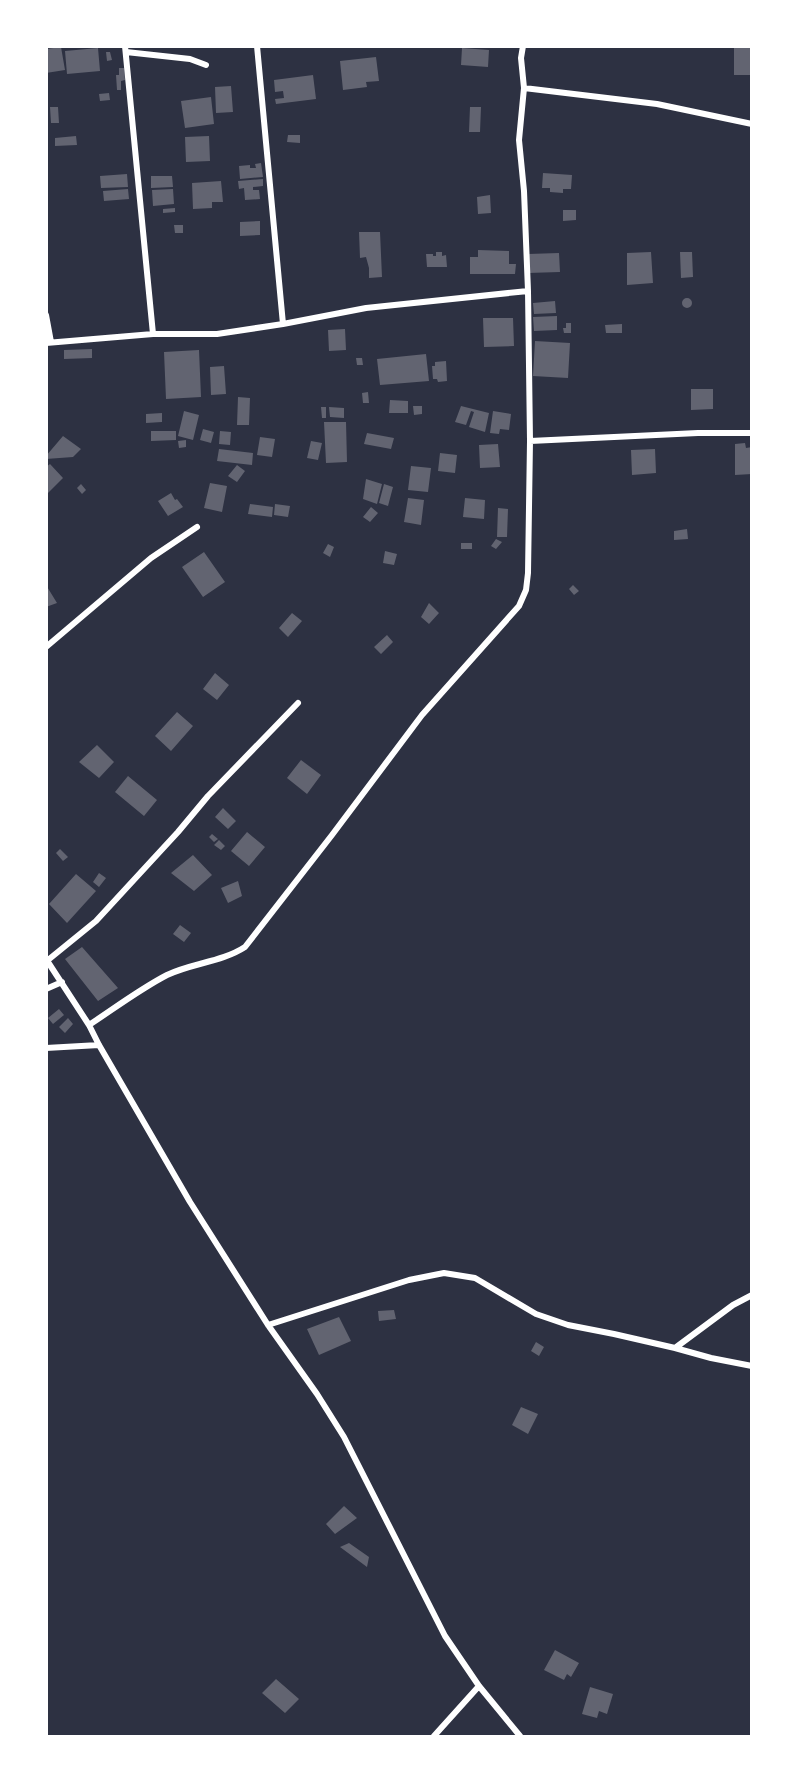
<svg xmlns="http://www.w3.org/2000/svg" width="798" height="1783" viewBox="0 0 798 1783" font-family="Arial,sans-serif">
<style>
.building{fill:#626471}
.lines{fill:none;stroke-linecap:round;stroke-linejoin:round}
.minor{stroke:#fff;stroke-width:6}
</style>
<rect width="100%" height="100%" fill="#2d3142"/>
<!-- building -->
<path class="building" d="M 734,46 L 752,46 L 752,75 L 734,75 Z
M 61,47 L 65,70 L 46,73 L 46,49 Z
M 98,48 L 100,71 L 67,74 L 65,51 Z
M 462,48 L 489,50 L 488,67 L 461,65 Z
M 106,52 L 110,52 L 112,60 L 107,61 Z
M 376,57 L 379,81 L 366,82 L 367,87 L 343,90 L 340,61 Z
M 119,68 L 124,68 L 125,80 L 121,81 L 121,90 L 117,90 L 116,75 L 119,75 Z
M 313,75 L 316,99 L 276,104 L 275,99 L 284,98 L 283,91 L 275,92 L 274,80 Z
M 231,86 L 233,112 L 216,113 L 215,87 Z
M 109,93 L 110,100 L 100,101 L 99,94 Z
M 211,97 L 214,124 L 185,128 L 181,101 Z
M 50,107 L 58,107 L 59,123 L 51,123 Z
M 470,107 L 481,107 L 480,132 L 469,132 Z
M 288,135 L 300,135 L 300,143 L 287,142 Z
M 76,136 L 77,145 L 55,146 L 55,138 Z
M 209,136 L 210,161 L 186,162 L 185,137 Z
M 261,163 L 263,177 L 240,179 L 239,166 L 250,165 L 250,168 L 256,168 L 255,164 Z
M 543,173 L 572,175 L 571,189 L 563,189 L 563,193 L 550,192 L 550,188 L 542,188 Z
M 127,174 L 128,187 L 101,188 L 100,176 Z
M 151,176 L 172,176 L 173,187 L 151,188 Z
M 263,179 L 263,186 L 253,187 L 253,190 L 259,190 L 260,199 L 245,200 L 244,188 L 239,189 L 238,181 Z
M 221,181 L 223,202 L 212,202 L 212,208 L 193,209 L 192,183 Z
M 128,189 L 129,199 L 104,201 L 103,191 Z
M 173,189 L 174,204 L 153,206 L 152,190 Z
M 490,195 L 491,213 L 478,214 L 477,197 Z
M 175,208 L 175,212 L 163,213 L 163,209 Z
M 563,210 L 576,210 L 576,220 L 563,221 Z
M 260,221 L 260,235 L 240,236 L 240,222 Z
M 174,225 L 183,225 L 183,233 L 175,233 Z
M 359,232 L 380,232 L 382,277 L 369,278 L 369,268 L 366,257 L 360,258 Z
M 478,250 L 509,251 L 509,264 L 516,264 L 515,274 L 470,274 L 470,257 L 478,257 Z
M 436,252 L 442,252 L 442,256 L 446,255 L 447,267 L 427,267 L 426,254 L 433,254 L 433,256 L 436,256 Z
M 651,252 L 653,283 L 627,285 L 627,253 Z
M 680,252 L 692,252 L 693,277 L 681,278 Z
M 559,253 L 560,272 L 528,273 L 528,254 Z
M682 303a5 5 0 1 1 10 0a5 5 0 1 1-10 0Z
M 555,301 L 556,313 L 534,314 L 533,303 Z
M 557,316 L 557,330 L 534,331 L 533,317 Z
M 483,318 L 513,318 L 514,346 L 484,347 Z
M 566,323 L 571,323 L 571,333 L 564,333 L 563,328 L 566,328 Z
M 622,324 L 622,333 L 606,333 L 605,325 Z
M 345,329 L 346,350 L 329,351 L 328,330 Z
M 535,341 L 570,343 L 568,378 L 533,376 Z
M 92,349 L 92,358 L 64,359 L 64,350 Z
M 199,350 L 201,397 L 166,399 L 164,352 Z
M 426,354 L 429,381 L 380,385 L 377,359 Z
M 356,358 L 362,358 L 363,365 L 357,365 Z
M 446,361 L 447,381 L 438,382 L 437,379 L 433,379 L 432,366 L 435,366 L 435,362 Z
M 224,366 L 226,394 L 211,395 L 210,367 Z
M 691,389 L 713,389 L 713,409 L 691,410 Z
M 368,392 L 369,403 L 363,403 L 362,393 Z
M 238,397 L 250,398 L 249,425 L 237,425 Z
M 390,400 L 408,401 L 408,413 L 389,413 Z
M 413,406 L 422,406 L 422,414 L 414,415 Z
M 461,406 L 489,413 L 485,432 L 469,427 L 474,412 L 471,411 L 466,425 L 455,422 Z
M 321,407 L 326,407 L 326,418 L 322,418 Z
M 329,407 L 344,408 L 344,418 L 330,417 Z
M 184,411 L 199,415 L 193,440 L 178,436 Z
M 493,411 L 511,414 L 509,430 L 500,429 L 499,434 L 490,433 Z
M 162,413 L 162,422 L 146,423 L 146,414 Z
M 324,422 L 346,422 L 347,462 L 326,463 Z
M 203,429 L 214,432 L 211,443 L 200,440 Z
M 151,431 L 176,431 L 176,440 L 151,441 Z
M 220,431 L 231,432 L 230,445 L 219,444 Z
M 367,433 L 394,438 L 391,449 L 364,444 Z
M 63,436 L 81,449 L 73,457 L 46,459 L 46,456 Z
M 260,437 L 275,439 L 272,457 L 257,455 Z
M 186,440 L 186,447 L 179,448 L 178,441 Z
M 311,441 L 322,443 L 318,460 L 307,458 Z
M 745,443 L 746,448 L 752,447 L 752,474 L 735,475 L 735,444 Z
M 498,444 L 500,467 L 480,468 L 479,445 Z
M 219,449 L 253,453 L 252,465 L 217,461 Z
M 655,449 L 656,473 L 632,475 L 631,450 Z
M 440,453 L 457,455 L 455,473 L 438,471 Z
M 50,464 L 63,478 L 46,495 L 46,467 Z
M 237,465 L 245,471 L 237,482 L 228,476 Z
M 411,466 L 431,468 L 428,492 L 408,490 Z
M 366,479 L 382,484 L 377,504 L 363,499 Z
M 210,483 L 227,486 L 222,512 L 204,508 Z
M 81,484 L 86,490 L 82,494 L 77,488 Z
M 384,484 L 393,487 L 388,506 L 379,503 Z
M 171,493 L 175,500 L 177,499 L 183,507 L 168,516 L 158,501 Z
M 408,498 L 424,500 L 421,525 L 404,522 Z
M 465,498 L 485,500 L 484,519 L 463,517 Z
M 250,504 L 273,507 L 272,517 L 248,514 Z
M 275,504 L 290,506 L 288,517 L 274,515 Z
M 371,507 L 378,513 L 370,522 L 363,517 Z
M 498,508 L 508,509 L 507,537 L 497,537 Z
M 687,529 L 688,539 L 674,540 L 674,531 Z
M 496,539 L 502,542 L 496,549 L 491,546 Z
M 461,543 L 472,543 L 472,549 L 461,549 Z
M 328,544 L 334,547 L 330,557 L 323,553 Z
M 385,551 L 397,554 L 394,565 L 383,563 Z
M 204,552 L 225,582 L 203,597 L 182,567 Z
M 46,585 L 57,603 L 46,607 Z
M 573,585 L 579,591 L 574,595 L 569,589 Z
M 429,603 L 439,613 L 429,624 L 421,617 Z
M 292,613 L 302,621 L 288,637 L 279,628 Z
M 387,635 L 393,642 L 381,654 L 374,647 Z
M 215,673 L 229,685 L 217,700 L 203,689 Z
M 177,712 L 193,726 L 171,751 L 155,736 Z
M 97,745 L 114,762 L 99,778 L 79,762 Z
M 301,760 L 321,775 L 307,794 L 287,778 Z
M 128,776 L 157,800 L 144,816 L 115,792 Z
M 223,808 L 236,821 L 228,829 L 215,817 Z
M 247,832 L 265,847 L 249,866 L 231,851 Z
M 212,834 L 218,839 L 214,842 L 209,837 Z
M 219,840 L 225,846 L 221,850 L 214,845 Z
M 60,849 L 68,857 L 63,861 L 56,853 Z
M 193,855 L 212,875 L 194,891 L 171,873 Z
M 99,873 L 106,878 L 99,887 L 93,882 Z
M 76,874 L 96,891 L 67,923 L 49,904 Z
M 238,881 L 242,896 L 228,903 L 221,888 Z
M 180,925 L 191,933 L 184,942 L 173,934 Z
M 82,947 L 118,988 L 98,1001 L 65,959 Z
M 59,1009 L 64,1015 L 53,1024 L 48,1018 Z
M 68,1018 L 73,1024 L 65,1033 L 59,1027 Z
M 394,1310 L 396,1319 L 379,1321 L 378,1311 Z
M 339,1317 L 351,1341 L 319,1355 L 307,1329 Z
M 536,1342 L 544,1347 L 539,1356 L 531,1351 Z
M 521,1407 L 538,1414 L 528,1434 L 512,1425 Z
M 344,1506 L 357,1518 L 335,1534 L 326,1524 Z
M 349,1543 L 369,1557 L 367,1567 L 340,1547 Z
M 555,1650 L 579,1663 L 571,1677 L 567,1674 L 564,1680 L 544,1670 Z
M 276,1679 L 299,1699 L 285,1713 L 262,1693 Z
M 590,1687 L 613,1694 L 607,1714 L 599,1711 L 597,1718 L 582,1714 Z"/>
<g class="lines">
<!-- minor -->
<path class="minor" d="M 125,46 L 153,334
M 257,46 L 283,324
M 523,46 L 521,58 L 524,88 L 519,140 L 524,191 L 528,291 L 530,441 L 698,433 L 752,433
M 126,52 L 190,59 L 206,65
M 524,88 L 657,104 L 752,124
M 46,315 L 51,342
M 46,343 L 153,334 L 217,334 L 283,324 L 366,308 L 528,291
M 46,647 L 151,558 L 197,527
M 46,959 L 89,1025 L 99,1045 L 190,1202 L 268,1325 L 317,1394 L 344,1437 L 445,1636 L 479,1686 L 520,1736
M 48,960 L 96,921 L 178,832 L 208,796 L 298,703
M 46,989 L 62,982
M 89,1025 C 115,1008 140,989 167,975 C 192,963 222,962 245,947 L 332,835 L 422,715 L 519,606 L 526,590 L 528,573 L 530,441
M 46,1048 L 99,1045
M 268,1325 L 409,1280 L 444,1273 L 475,1278 L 536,1314 L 568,1325 L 614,1334 L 675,1348 L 733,1305 L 752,1295
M 675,1348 L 711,1358 L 752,1366
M 434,1736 L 479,1686"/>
</g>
<!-- border -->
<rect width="798" height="1783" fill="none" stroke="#ffffff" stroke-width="96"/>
</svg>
